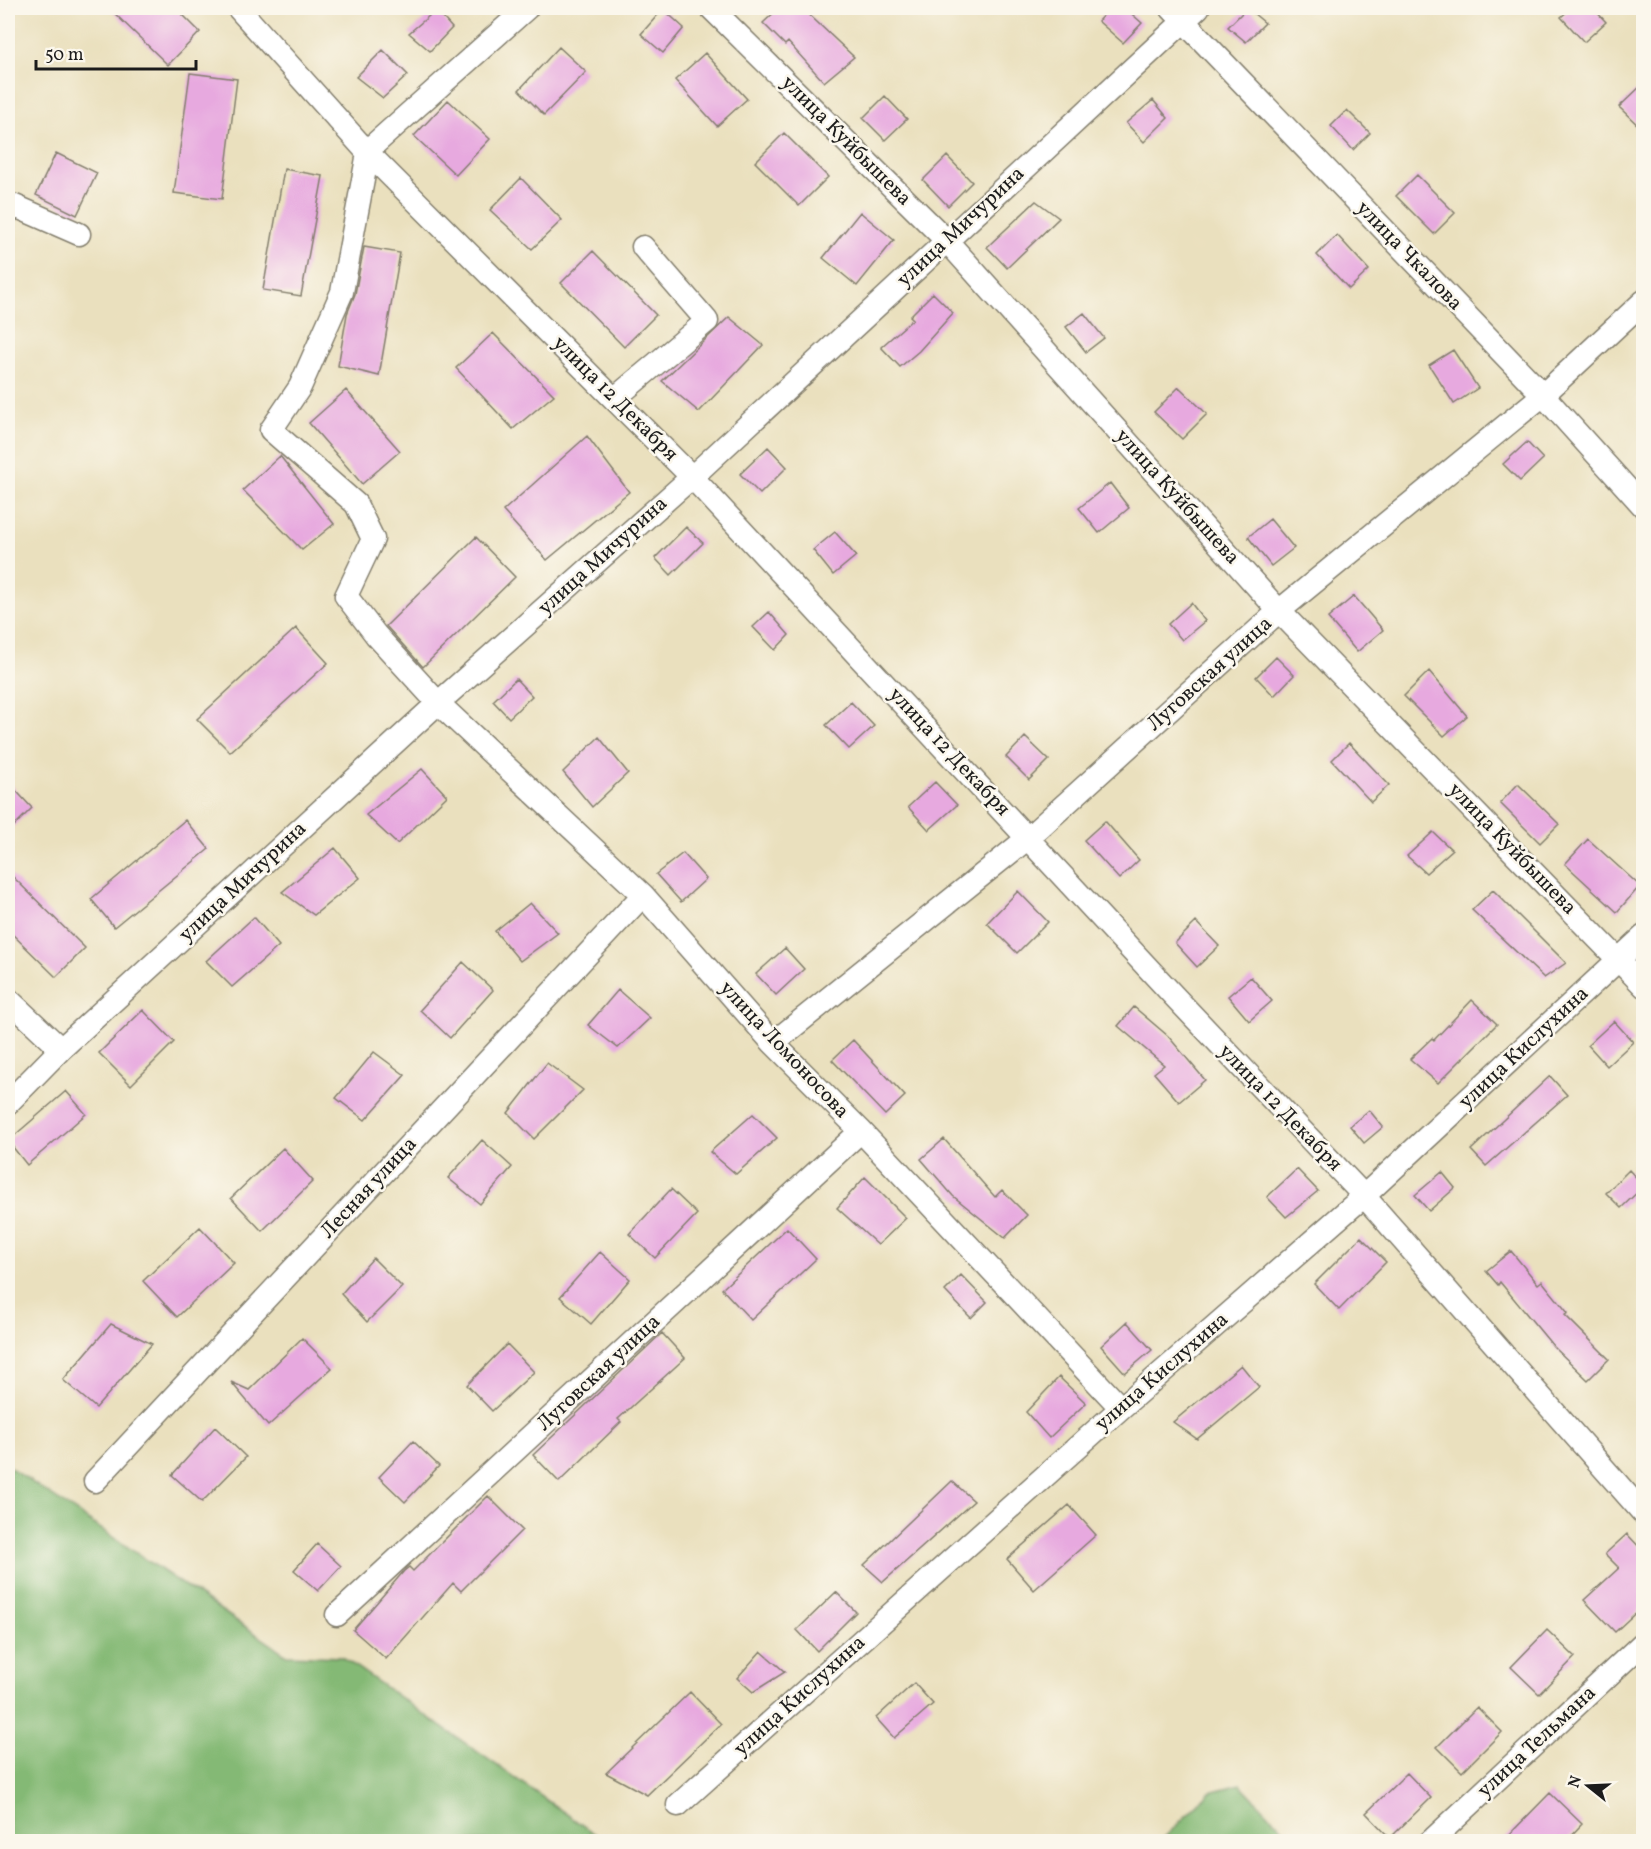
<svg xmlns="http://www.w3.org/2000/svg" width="1651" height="1849" viewBox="0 0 1651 1849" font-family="Vollkorn,serif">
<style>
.forest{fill:#84b975;stroke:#506a48;stroke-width:1.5}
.building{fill:#e7a9df}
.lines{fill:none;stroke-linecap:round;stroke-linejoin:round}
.minor-casing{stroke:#837e6d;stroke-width:25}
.minor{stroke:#fff;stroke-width:22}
.labels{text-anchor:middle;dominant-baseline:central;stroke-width:5;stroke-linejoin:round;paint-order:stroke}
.street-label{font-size:21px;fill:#1c1c1c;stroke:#fbf7ec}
</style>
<rect width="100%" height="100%" fill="#fbf7ec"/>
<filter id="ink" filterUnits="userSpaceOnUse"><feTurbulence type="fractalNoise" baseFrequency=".0167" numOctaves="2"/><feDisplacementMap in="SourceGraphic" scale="12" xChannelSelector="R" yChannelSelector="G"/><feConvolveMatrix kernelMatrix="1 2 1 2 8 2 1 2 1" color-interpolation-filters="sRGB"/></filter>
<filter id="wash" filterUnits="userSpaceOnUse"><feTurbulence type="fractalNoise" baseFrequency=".008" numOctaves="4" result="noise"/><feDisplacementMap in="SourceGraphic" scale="24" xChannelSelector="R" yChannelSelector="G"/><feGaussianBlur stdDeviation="1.35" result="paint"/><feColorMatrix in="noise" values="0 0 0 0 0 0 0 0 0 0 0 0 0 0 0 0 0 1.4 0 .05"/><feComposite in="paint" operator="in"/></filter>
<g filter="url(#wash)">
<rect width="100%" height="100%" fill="#eae0be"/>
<!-- forest -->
<path class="forest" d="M 8,1466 L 287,1655 L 342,1657 L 605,1841 L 8,1841 Z
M 1240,1784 L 1294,1841 L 1161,1841 L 1210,1792 Z"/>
<g id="blocks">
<!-- building -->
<path class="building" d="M 109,8 L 176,8 L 200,32 L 168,65 Z
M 779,8 L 802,8 L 854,57 L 824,82 L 788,42 L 785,45 L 763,23 Z
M 1110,8 L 1125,8 L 1142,23 L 1123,43 L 1098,21 Z
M 1247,8 L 1265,23 L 1246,42 L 1228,27 Z
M 1571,8 L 1593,8 L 1606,22 L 1584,42 L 1561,17 Z
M 663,9 L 684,28 L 663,53 L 641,34 Z
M 436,10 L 452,28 L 430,51 L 409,33 Z
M 559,47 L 586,72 L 544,115 L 519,90 Z
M 383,50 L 408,75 L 383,98 L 356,77 Z
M 705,53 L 747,99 L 717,126 L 675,80 Z
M 190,73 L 237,79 L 222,199 L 174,193 Z
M 1644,83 L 1644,131 L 1619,107 Z
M 885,96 L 907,119 L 885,140 L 863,118 Z
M 448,100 L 490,139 L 456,175 L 414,136 Z
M 1153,100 L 1168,118 L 1144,142 L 1126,123 Z
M 1347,110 L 1370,133 L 1353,150 L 1331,126 Z
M 784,133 L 828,177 L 799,206 L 755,162 Z
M 56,153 L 97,173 L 77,215 L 36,195 Z
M 947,156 L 972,182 L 948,206 L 923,180 Z
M 284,169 L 323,176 L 301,296 L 263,290 Z
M 1417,175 L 1455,213 L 1434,234 L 1396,196 Z
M 521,178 L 562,220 L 532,249 L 490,210 Z
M 1036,201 L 1059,218 L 1007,268 L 987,247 Z
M 860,212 L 894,240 L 857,286 L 823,258 Z
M 1337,235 L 1369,270 L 1349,289 L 1317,255 Z
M 364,247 L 400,253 L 379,376 L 338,366 L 347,314 L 355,294 Z
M 593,251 L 656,315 L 624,347 L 561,283 Z
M 933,293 L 953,313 L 919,351 L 900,367 L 881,347 L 913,319 L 910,316 Z
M 1084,313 L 1104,338 L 1086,352 L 1066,327 Z
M 729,317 L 763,345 L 699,412 L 662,381 Z
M 493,333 L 554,395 L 513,429 L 456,368 Z
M 1453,350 L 1478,388 L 1454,404 L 1429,365 Z
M 1179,387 L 1207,414 L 1182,439 L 1154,412 Z
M 346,390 L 400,451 L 362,484 L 309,423 Z
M 587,436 L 629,492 L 547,560 L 503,511 Z
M 1527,442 L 1543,459 L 1520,481 L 1503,464 Z
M 768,447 L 787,467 L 760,494 L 740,474 Z
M 280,456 L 334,524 L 302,550 L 243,490 Z
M 1110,483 L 1129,508 L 1099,533 L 1079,508 Z
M 1270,519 L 1294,548 L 1271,566 L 1248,537 Z
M 686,527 L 703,543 L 671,575 L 655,558 Z
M 835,532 L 856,556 L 833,575 L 813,550 Z
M 476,537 L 515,577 L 423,667 L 386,626 Z
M 1354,596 L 1383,630 L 1357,652 L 1328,618 Z
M 1191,603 L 1205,621 L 1182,640 L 1168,624 Z
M 769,612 L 789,635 L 775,650 L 753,627 Z
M 296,628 L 328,663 L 230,752 L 197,719 Z
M 1276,657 L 1294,675 L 1274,696 L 1256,677 Z
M 1429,671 L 1467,716 L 1444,736 L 1404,696 Z
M 516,679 L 532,696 L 509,718 L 493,701 Z
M 851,702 L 874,726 L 849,749 L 826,725 Z
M 599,737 L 628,773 L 592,807 L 563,772 Z
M 1025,737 L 1049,760 L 1029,780 L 1006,757 Z
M 1349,743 L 1389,785 L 1371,802 L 1332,760 Z
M 422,769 L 447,796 L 397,844 L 366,815 Z
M 8,782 L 32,808 L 8,832 Z
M 935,782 L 957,805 L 929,830 L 908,807 Z
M 1518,784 L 1559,824 L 1540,843 L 1500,803 Z
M 185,820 L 209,849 L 114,927 L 91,899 Z
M 1105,821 L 1139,860 L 1119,879 L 1084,840 Z
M 1433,832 L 1452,850 L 1426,873 L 1407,856 Z
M 1588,839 L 1640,886 L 1617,912 L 1565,864 Z
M 335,848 L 360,878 L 314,915 L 282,892 Z
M 683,853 L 706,879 L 681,902 L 656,874 Z
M 8,872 L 85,948 L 56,977 L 8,930 Z
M 1493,890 L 1566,963 L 1544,978 L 1472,910 Z
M 1018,891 L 1048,922 L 1017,953 L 987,923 Z
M 530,903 L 558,933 L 520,961 L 495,931 Z
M 254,917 L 279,946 L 232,987 L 206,961 Z
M 1196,922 L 1219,946 L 1197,967 L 1175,943 Z
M 785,948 L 804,969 L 776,995 L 756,974 Z
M 463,962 L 493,990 L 450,1038 L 420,1010 Z
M 1251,977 L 1272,1001 L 1249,1021 L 1228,996 Z
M 618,990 L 650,1018 L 618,1048 L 588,1025 Z
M 1472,1000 L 1497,1024 L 1438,1083 L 1410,1059 L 1432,1038 L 1434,1040 Z
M 1134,1007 L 1168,1036 L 1205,1080 L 1179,1102 L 1154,1073 L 1164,1065 L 1118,1026 Z
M 143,1010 L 174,1042 L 131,1085 L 99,1053 Z
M 1614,1021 L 1633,1042 L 1607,1066 L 1588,1045 Z
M 853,1040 L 905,1096 L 885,1115 L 832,1060 Z
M 374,1052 L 405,1075 L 365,1120 L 336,1098 Z
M 547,1063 L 583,1090 L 534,1139 L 508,1113 Z
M 1550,1076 L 1567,1095 L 1486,1166 L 1471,1150 Z
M 66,1091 L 86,1114 L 27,1165 L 8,1141 Z
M 1369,1110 L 1383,1127 L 1364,1143 L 1350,1126 Z
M 753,1114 L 777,1138 L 736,1174 L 710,1152 Z
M 944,1139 L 995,1197 L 1002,1190 L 1027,1215 L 1005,1238 L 953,1196 L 921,1159 Z
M 482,1140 L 512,1167 L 480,1204 L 448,1178 Z
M 283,1148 L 313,1181 L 262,1231 L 231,1198 Z
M 1297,1169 L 1318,1191 L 1286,1217 L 1267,1197 Z
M 1629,1170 L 1644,1186 L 1621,1208 L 1606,1193 Z
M 1442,1172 L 1455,1188 L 1429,1211 L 1415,1195 Z
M 865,1177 L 906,1218 L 878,1245 L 837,1208 Z
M 671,1189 L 697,1214 L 655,1258 L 629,1234 Z
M 200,1227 L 234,1263 L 177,1317 L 143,1281 Z
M 787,1228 L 816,1259 L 751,1320 L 722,1289 Z
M 1361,1237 L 1386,1262 L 1339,1310 L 1314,1284 Z
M 1511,1251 L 1538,1284 L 1542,1281 L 1568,1313 L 1565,1315 L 1609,1359 L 1588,1380 L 1553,1346 L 1500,1282 L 1498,1285 L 1486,1271 Z
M 600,1252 L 630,1279 L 591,1324 L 560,1297 Z
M 373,1258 L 402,1287 L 367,1322 L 341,1294 Z
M 961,1275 L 987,1302 L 971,1318 L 945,1291 Z
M 1127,1322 L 1152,1350 L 1125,1373 L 1101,1346 Z
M 111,1324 L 152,1344 L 96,1408 L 63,1380 Z
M 662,1333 L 685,1358 L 618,1419 L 621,1422 L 559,1482 L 533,1455 Z
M 302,1338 L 332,1368 L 268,1426 L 231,1382 L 249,1390 Z
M 507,1344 L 534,1372 L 492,1411 L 467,1385 Z
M 1241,1365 L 1259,1387 L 1197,1439 L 1173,1422 Z
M 1059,1377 L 1086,1403 L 1049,1438 L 1026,1412 Z
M 215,1427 L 246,1457 L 202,1502 L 172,1475 Z
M 413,1441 L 439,1466 L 405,1502 L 379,1477 Z
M 952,1481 L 974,1501 L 883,1582 L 864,1565 Z
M 488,1496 L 522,1530 L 461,1591 L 453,1583 L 386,1659 L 353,1630 L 404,1571 L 409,1567 L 413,1571 Z
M 1069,1505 L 1096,1535 L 1034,1590 L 1007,1559 Z
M 1627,1534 L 1644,1552 L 1644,1605 L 1615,1632 L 1584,1600 L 1619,1568 L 1605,1554 Z
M 317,1544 L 341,1566 L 318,1591 L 294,1570 Z
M 836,1592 L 856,1612 L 817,1651 L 797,1630 Z
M 1547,1630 L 1575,1657 L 1539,1694 L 1511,1667 Z
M 761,1651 L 785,1672 L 753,1692 L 737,1678 Z
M 914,1683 L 933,1704 L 894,1738 L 876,1718 Z
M 690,1692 L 721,1724 L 647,1795 L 606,1773 Z
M 1477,1707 L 1502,1732 L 1462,1772 L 1437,1747 Z
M 1407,1773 L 1431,1798 L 1390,1838 L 1366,1813 Z
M 1550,1793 L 1582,1824 L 1565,1842 L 1502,1842 Z"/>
</g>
</g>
<g filter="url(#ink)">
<use href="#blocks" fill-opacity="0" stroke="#837e6d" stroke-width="1.5"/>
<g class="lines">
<!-- minor casing -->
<g class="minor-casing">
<path id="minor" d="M 238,8 L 368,153 L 692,477 L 1174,996 L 1364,1196 L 1644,1514
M 711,8 L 946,240 L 1279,611 L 1644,986
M 1171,8 L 1543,395 L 1644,507
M 368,150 L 527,8
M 368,153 L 342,292 L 300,387 L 271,430 L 356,504 L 373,539 L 346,596 L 376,635 L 438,703 L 643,895 L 773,1043 L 861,1131 L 1121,1408
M 8,212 L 15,206 L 79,234
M 614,399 L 707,321 L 643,247
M 8,999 L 61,1049
M 773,1043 L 1028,838 L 1279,611 L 1543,395 L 1644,301
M 8,1103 L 61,1049 L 438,703 L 692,477 L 1198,8
M 95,1481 L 643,895
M 337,1615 L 861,1131
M 678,1805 L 1121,1408 L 1364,1196 L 1644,936
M 1430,1842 L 1644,1642"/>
</g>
<!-- minor -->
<use href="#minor" class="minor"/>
</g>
</g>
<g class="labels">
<!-- street labels -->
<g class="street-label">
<text transform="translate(846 141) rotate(45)">улица Куйбышева</text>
<text transform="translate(961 227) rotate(-43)">улица Мичурина</text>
<text transform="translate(1409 256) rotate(46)">улица Чкалова</text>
<text transform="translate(615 399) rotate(45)">улица 12 Декабря</text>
<text transform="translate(1177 497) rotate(48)">улица Куйбышева</text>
<text transform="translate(603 556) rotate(-42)">улица Мичурина</text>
<text transform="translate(1210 674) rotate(-42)">Луговская улица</text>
<text transform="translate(949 752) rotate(47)">улица 12 Декабря</text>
<text transform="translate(1512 849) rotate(46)">улица Куйбышева</text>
<text transform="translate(243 882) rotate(-43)">улица Мичурина</text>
<text transform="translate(1524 1048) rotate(-43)">улица Кислухина</text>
<text transform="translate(784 1050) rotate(47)">улица Ломоносова</text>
<text transform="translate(1280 1108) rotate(46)">улица 12 Декабря</text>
<text transform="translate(369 1188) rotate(-47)">Лесная улица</text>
<text transform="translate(1162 1372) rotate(-41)">улица Кислухина</text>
<text transform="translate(599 1373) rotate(-43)">Луговская улица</text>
<text transform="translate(800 1696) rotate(-42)">улица Кислухина</text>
<text transform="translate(1537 1742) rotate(-43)">улица Тельмана</text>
</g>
</g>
<!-- margin -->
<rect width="1651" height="1849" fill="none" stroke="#fbf7ec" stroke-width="30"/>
<!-- north arrow -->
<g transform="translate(1588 1786) rotate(288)" stroke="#fbf7ec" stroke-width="4.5" paint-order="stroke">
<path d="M0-4.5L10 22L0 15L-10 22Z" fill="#1c1c1c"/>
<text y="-9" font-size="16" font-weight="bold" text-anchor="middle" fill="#1c1c1c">N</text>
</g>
<!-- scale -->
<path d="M36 60v9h160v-9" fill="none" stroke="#1c1c1c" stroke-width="3"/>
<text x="45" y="60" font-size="18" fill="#1c1c1c" stroke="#fbf7ec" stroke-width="4.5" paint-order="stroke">50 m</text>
</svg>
